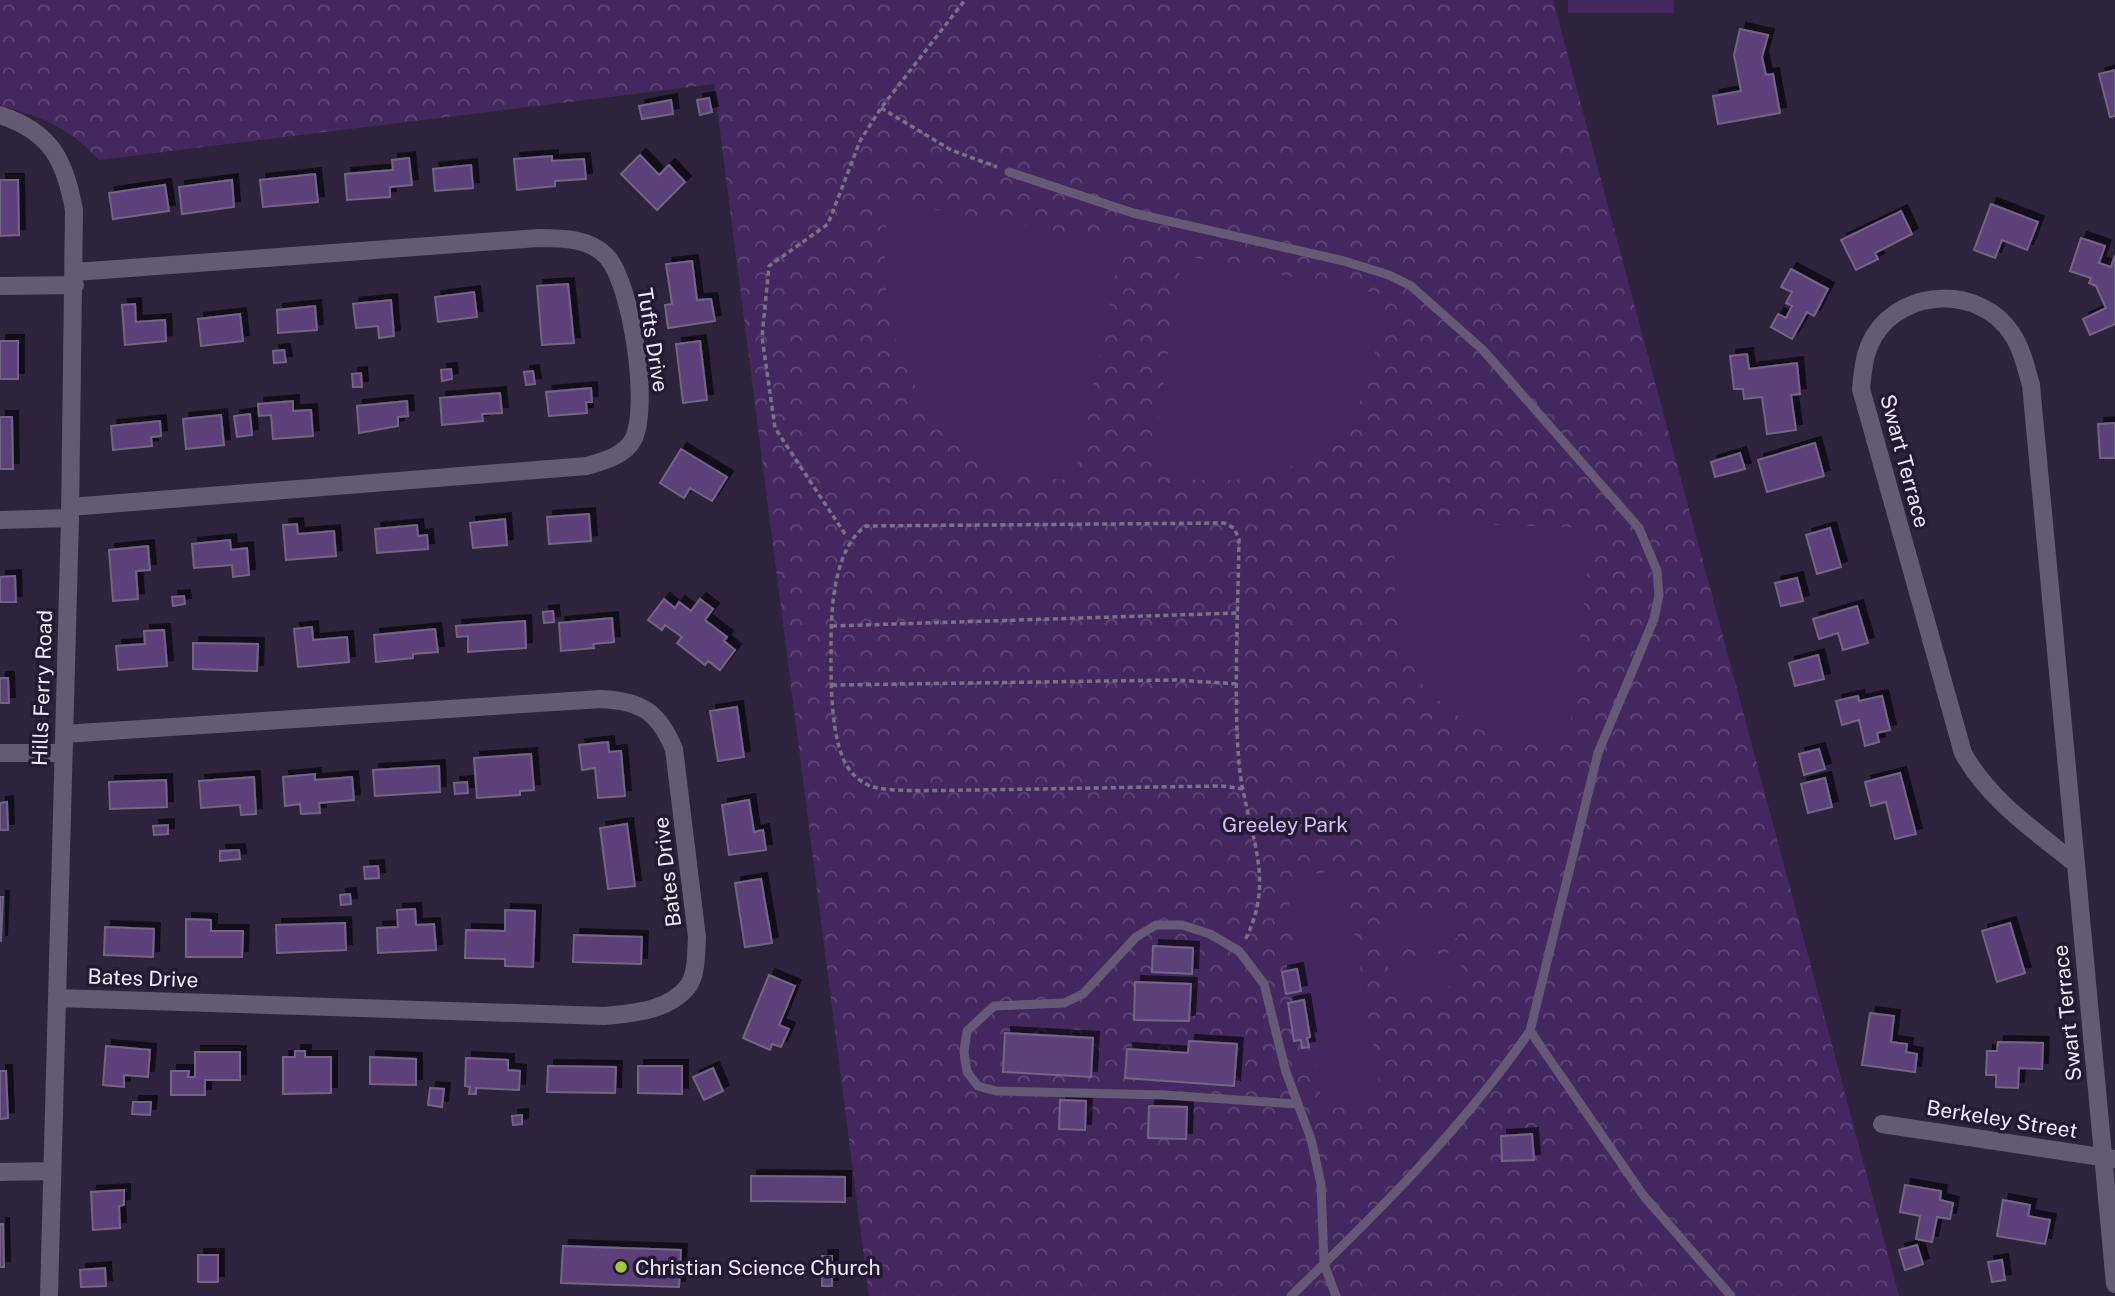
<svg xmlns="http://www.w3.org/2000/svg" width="2115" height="1296" viewBox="0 0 2115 1296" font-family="'Public Sans',sans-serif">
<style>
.forest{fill:url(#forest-crowns)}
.pitch{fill:#43285f}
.building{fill:#5b4179;stroke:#726583;stroke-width:2;filter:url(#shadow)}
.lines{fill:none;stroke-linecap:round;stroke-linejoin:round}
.path{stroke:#7a7187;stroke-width:3.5;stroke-dasharray:5 3.5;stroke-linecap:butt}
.lane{stroke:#645a73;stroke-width:9}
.street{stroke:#645a73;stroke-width:18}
.poi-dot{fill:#9fca2c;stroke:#241932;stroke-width:2.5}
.labels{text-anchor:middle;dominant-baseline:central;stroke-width:7;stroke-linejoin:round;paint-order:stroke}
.street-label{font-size:21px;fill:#f2ecfd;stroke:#241932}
.park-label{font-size:21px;fill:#d6c0f4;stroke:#241932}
.poi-label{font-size:21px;fill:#f2ecfd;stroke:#241932;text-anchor:start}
</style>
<defs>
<pattern id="forest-crowns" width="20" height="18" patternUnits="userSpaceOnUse" patternTransform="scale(1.75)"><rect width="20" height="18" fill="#43285f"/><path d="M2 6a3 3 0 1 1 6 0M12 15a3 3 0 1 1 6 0" fill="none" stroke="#5f4777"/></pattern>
<filter id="shadow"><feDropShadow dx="6" dy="-6" stdDeviation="0" flood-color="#0009"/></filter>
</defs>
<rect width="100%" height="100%" fill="#2e233c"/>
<!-- forest -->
<path class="forest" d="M 0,0 L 1553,0 L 1899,1296 L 869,1296 L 714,84 L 99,160 C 68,126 42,118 0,105 Z"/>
<!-- pitch -->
<path class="pitch" d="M 1568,0 L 1674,0 L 1674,13 L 1568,13 Z
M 890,202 L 1122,242 L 1074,481 C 1041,477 994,472 966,452 C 952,441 941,425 931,411 C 886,349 878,276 890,202 Z
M 1182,255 L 1384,295 C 1378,347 1369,400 1336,442 C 1330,450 1316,454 1308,458 C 1252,487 1210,482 1150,475 Z
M 1398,522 L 1592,528 L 1569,738 L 1520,740 L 1474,728 L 1425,690 L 1403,644 L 1393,577 Z
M 1344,869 L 1382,1100 L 1323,1110 L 1285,879 Z
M 1453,905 L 1458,938 L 1386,949 L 1381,916 Z
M 1459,951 L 1464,984 L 1392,995 L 1387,962 Z"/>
<!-- building -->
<path class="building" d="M 1740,29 L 1768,35 L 1762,57 L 1766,75 L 1773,74 L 1780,113 L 1718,124 L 1713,96 L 1741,91 L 1734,55 Z
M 2115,70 L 2115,116 L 2110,117 L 2099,74 Z
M 709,98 L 712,112 L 700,115 L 697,100 Z
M 671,100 L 673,114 L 642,119 L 639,106 Z
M 640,155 L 659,175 L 669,165 L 685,182 L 657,210 L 621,174 Z
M 552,156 L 552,161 L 584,159 L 586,179 L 555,181 L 555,186 L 517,190 L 514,159 Z
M 409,158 L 412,185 L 390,187 L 390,197 L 347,200 L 345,174 L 393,170 L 392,160 Z
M 471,165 L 473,188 L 435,191 L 433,169 Z
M 315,174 L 318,202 L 263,207 L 260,180 Z
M 0,180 L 18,180 L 19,235 L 0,236 Z
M 232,180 L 234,207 L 182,214 L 179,187 Z
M 165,185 L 169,211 L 113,219 L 109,193 Z
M 1991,204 L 2038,222 L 2027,250 L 2002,240 L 1995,258 L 1974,250 Z
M 1901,211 L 1912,234 L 1875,253 L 1878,259 L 1856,270 L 1841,240 Z
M 2081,238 L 2105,246 L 2099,263 L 2111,267 L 2115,255 L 2115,324 L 2090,335 L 2083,319 L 2106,308 L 2096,286 L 2089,283 L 2091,278 L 2070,271 Z
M 692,261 L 697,300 L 711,299 L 715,321 L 668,328 L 665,305 L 672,304 L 666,264 Z
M 1791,269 L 1828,289 L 1814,316 L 1807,312 L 1792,339 L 1771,327 L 1778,314 L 1786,318 L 1792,306 L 1786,303 L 1792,292 L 1781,287 Z
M 568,284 L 574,343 L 542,345 L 537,286 Z
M 474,292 L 477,317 L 438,322 L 435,297 Z
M 391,300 L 394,336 L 379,338 L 378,326 L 356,328 L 353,304 Z
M 135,304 L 136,322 L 165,320 L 166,341 L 125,345 L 122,305 Z
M 315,306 L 317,330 L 278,333 L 277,310 Z
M 240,314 L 243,341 L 201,346 L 198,319 Z
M 0,341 L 18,341 L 18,379 L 0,379 Z
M 700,341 L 707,400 L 683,403 L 676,344 Z
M 284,350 L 286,362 L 274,363 L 273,351 Z
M 1747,354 L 1749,369 L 1797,363 L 1800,394 L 1791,395 L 1796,430 L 1767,434 L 1762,397 L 1744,399 L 1743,389 L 1734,389 L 1730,356 Z
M 451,369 L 452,379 L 442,381 L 441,370 Z
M 533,371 L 535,384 L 526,385 L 524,372 Z
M 361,373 L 362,387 L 353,387 L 352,374 Z
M 591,388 L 592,402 L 586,402 L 587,413 L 549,416 L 546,392 Z
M 500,393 L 502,413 L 482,414 L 483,421 L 442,425 L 440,398 Z
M 293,401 L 293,411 L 311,410 L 313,436 L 273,439 L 271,415 L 259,416 L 258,404 Z
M 407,401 L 408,416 L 398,417 L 398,426 L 359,433 L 357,406 Z
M 250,414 L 252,435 L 237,437 L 234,416 Z
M 221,415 L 224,445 L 186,449 L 183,419 Z
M 0,417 L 12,417 L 13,469 L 0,469 Z
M 160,421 L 161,436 L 151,437 L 152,446 L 113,450 L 111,426 Z
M 2115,423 L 2115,458 L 2100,458 L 2098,424 Z
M 1815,443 L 1824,476 L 1767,492 L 1758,460 Z
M 681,449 L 727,477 L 712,501 L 690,488 L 684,498 L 660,483 Z
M 1740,453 L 1745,469 L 1715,477 L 1711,462 Z
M 589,514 L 591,541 L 549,544 L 547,517 Z
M 505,519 L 507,545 L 473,548 L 470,523 Z
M 297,524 L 298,534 L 334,531 L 336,556 L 286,560 L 283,525 Z
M 417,525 L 418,536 L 427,535 L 428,549 L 377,553 L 375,529 Z
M 1830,528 L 1841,567 L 1817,574 L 1806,535 Z
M 230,540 L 231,550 L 247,548 L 249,575 L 233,577 L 232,565 L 194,568 L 192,544 Z
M 148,546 L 150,570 L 136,571 L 138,599 L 113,601 L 109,550 Z
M 15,576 L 16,602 L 0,602 L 0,577 Z
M 1797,578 L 1803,601 L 1781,606 L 1775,583 Z
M 184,596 L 185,604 L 173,606 L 172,597 Z
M 664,599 L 675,608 L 679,602 L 691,611 L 700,599 L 713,609 L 705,620 L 727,637 L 724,641 L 735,650 L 720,670 L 708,661 L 705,665 L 677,643 L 682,637 L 665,625 L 662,630 L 648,620 Z
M 1857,606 L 1868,643 L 1843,650 L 1838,633 L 1819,639 L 1813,619 Z
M 553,611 L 554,622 L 544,623 L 543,612 Z
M 612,618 L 614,642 L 593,644 L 594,648 L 561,651 L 559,623 Z
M 525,621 L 526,648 L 468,652 L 468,636 L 457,637 L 456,626 Z
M 312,627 L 313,640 L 347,637 L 349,662 L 298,667 L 294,629 Z
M 435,629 L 438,652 L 413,654 L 413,658 L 376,662 L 374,635 Z
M 164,630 L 167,666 L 118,670 L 116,646 L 145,644 L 144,631 Z
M 193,643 L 258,644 L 257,671 L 193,669 Z
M 1818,655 L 1824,679 L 1795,686 L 1789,663 Z
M 0,678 L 8,678 L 9,703 L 0,703 Z
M 1858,696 L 1859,701 L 1882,696 L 1890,730 L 1877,733 L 1879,742 L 1865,746 L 1859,720 L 1842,725 L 1836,701 Z
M 737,707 L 744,757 L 718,761 L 710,711 Z
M 608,742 L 609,752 L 621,751 L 625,796 L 598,798 L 595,768 L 582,770 L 579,745 Z
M 1819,749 L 1825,769 L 1804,775 L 1799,754 Z
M 531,754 L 534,790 L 520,791 L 520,795 L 477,798 L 474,758 Z
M 439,766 L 440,792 L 375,796 L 373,770 Z
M 1900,773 L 1916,834 L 1895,839 L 1886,802 L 1871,806 L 1865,782 Z
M 315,774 L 315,780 L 352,777 L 354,800 L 319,803 L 320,813 L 301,814 L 300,804 L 285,806 L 283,777 Z
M 254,777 L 256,814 L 241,815 L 240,805 L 201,808 L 199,781 Z
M 1825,778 L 1832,807 L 1808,813 L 1801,784 Z
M 166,780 L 167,807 L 110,809 L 109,782 Z
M 467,782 L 468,793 L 455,794 L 454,783 Z
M 749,800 L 754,832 L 763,830 L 766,850 L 729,855 L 722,805 Z
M 7,802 L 8,830 L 0,830 L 0,803 Z
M 627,824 L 635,886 L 608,889 L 600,828 Z
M 168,825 L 168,834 L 154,835 L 153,826 Z
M 239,850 L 240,859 L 220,861 L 220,851 Z
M 378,866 L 379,878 L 365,879 L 364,867 Z
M 761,879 L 772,943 L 745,947 L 735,883 Z
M 350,894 L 351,904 L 341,905 L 340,895 Z
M 0,897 L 3,897 L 1,941 L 0,941 Z
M 415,909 L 416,925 L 434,924 L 436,950 L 378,953 L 377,928 L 398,927 L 397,910 Z
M 505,910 L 535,911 L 533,967 L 505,966 L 505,959 L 465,958 L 466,930 L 505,931 Z
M 186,919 L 211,920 L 211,931 L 243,931 L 242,957 L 186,957 Z
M 345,923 L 346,950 L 277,953 L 276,925 Z
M 2010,923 L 2025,973 L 1997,982 L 1982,931 Z
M 105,927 L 154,929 L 153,957 L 104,955 Z
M 574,935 L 642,937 L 641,964 L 573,962 Z
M 1153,946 L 1193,948 L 1192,974 L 1152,972 Z
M 1297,969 L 1301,991 L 1286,994 L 1282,972 Z
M 769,975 L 795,986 L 779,1025 L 789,1029 L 781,1047 L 772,1044 L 770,1050 L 743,1038 Z
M 1135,982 L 1191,984 L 1189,1021 L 1134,1020 Z
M 1304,1000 L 1310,1037 L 1307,1038 L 1309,1047 L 1302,1048 L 1301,1040 L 1294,1041 L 1288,1003 Z
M 1870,1013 L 1894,1016 L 1891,1042 L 1907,1044 L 1906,1052 L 1917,1054 L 1915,1072 L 1862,1065 Z
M 1005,1033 L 1093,1038 L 1091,1077 L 1003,1072 Z
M 1189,1041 L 1237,1044 L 1234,1086 L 1125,1078 L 1127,1049 L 1188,1053 Z
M 1998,1042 L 2043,1043 L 2042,1069 L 2019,1068 L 2018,1088 L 1996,1087 L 1996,1075 L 1986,1075 L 1987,1051 L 1997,1051 Z
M 106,1046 L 150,1050 L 148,1077 L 124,1075 L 124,1087 L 103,1085 Z
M 295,1051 L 305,1051 L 305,1057 L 331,1057 L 331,1093 L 283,1094 L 283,1057 L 295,1057 Z
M 195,1052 L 240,1052 L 240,1080 L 205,1080 L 205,1095 L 171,1095 L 171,1071 L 189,1071 L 188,1077 L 195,1077 Z
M 370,1057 L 416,1059 L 416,1085 L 370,1084 Z
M 466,1058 L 508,1060 L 508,1070 L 520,1071 L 519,1090 L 476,1088 L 476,1094 L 469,1094 L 470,1087 L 465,1086 Z
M 548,1066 L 616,1067 L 615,1093 L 547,1092 Z
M 638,1066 L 682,1066 L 682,1094 L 638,1093 Z
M 713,1068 L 723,1091 L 704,1100 L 693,1077 Z
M 0,1071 L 6,1071 L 8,1118 L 0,1119 Z
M 430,1088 L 444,1089 L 442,1107 L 428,1105 Z
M 1060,1100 L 1086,1101 L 1085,1130 L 1059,1129 Z
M 133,1102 L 151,1102 L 150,1115 L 132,1114 Z
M 1149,1106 L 1187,1107 L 1186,1139 L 1148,1138 Z
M 522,1115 L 522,1124 L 513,1125 L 512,1116 Z
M 1532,1134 L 1534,1160 L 1502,1161 L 1501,1136 Z
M 751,1176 L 845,1177 L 845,1202 L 751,1201 Z
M 1905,1185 L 1941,1191 L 1940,1200 L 1953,1203 L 1950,1219 L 1937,1217 L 1932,1242 L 1916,1239 L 1920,1216 L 1900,1212 Z
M 124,1190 L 124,1205 L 119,1206 L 120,1228 L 93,1230 L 91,1192 Z
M 2003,1200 L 2030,1205 L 2028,1216 L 2050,1220 L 2045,1244 L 1997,1236 Z
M 0,1224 L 3,1224 L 4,1267 L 0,1267 Z
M 1917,1245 L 1923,1264 L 1905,1270 L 1899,1250 Z
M 563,1246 L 681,1250 L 679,1287 L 561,1283 Z
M 198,1255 L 218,1255 L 218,1282 L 198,1282 Z
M 822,1256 L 832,1256 L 832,1286 L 822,1286 Z
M 2002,1260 L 2005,1280 L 1992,1282 L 1988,1262 Z
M 105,1268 L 106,1286 L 81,1287 L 80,1270 Z"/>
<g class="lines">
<!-- path -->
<path class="path" d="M 881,108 L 951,150 L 997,167
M 845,534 L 775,428 L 762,337 L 769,266 L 828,224 L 860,141 L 881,108 L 965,0
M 832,626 L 1238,613
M 832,685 L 1176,680 L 1238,684
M 1243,789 L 1222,786 C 1138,787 1055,789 971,790 C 950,790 887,793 870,786 C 865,784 856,778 853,774 C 829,750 831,677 831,644 C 831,608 834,548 866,526 L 1224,523 L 1234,528 L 1239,539 C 1238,603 1235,668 1237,732 C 1238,751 1239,772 1243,790 C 1254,846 1273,886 1245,940"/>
<!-- lane -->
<path class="lane" d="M 1009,172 L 1133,213 L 1344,261 L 1389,275 L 1411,286 L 1483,350 L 1639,528 L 1657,571 L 1659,595 L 1654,619 L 1598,753 L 1530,1031 C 1462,1129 1376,1214 1291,1296
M 1530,1031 L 1643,1195 L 1731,1296
M 1297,1104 L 1164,1095 L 996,1091 L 978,1086 L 967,1072 L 964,1052 L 967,1031 L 994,1006 L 1064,1003 L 1083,994 L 1136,937 L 1156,925 L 1182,925 L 1210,934 L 1239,951 L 1264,984 L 1286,1072 L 1311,1139 L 1321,1184 L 1324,1264 L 1336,1296"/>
<!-- street -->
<path class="street" d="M 0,115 C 51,132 65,160 74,210 L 70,518 L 49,1296
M 0,286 L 75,285
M 70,507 L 587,466 C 603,461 624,456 633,440 C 650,407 632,287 608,258 C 591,238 562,238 538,238 L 75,272
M 0,520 L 70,518
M 0,753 L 63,753
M 2076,864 L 2031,385 C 2026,368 2022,349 2012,334 C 1981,286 1904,287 1874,336 C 1864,353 1863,370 1861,389 L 1963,753 C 1989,800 2035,831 2076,864 L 2115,1284
M 58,998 L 604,1016 C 633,1013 670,1011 689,985 C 697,972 696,951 697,937 L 674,749 C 658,711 641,701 601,699 L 64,734
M 1882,1124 L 2115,1159
M 0,1172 L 51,1171"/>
</g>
<!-- markers -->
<circle class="poi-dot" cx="621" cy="1267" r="7"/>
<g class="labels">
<!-- street labels -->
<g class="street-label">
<text transform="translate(653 340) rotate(81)">Tufts Drive</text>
<text transform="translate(1905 461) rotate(75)">Swart Terrace</text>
<text transform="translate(42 688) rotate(-88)">Hills Ferry Road</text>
<text transform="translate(667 872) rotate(-97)">Bates Drive</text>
<text transform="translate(143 978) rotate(2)">Bates Drive</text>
<text transform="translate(2067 1013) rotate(-96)">Swart Terrace</text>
<text transform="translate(2002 1119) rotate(9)">Berkeley Street</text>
</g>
<!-- park labels -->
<g class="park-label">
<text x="1285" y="824">Greeley Park</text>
</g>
<!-- poi labels -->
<g class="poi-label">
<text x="635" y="1267">Christian Science Church</text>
</g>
</g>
</svg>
